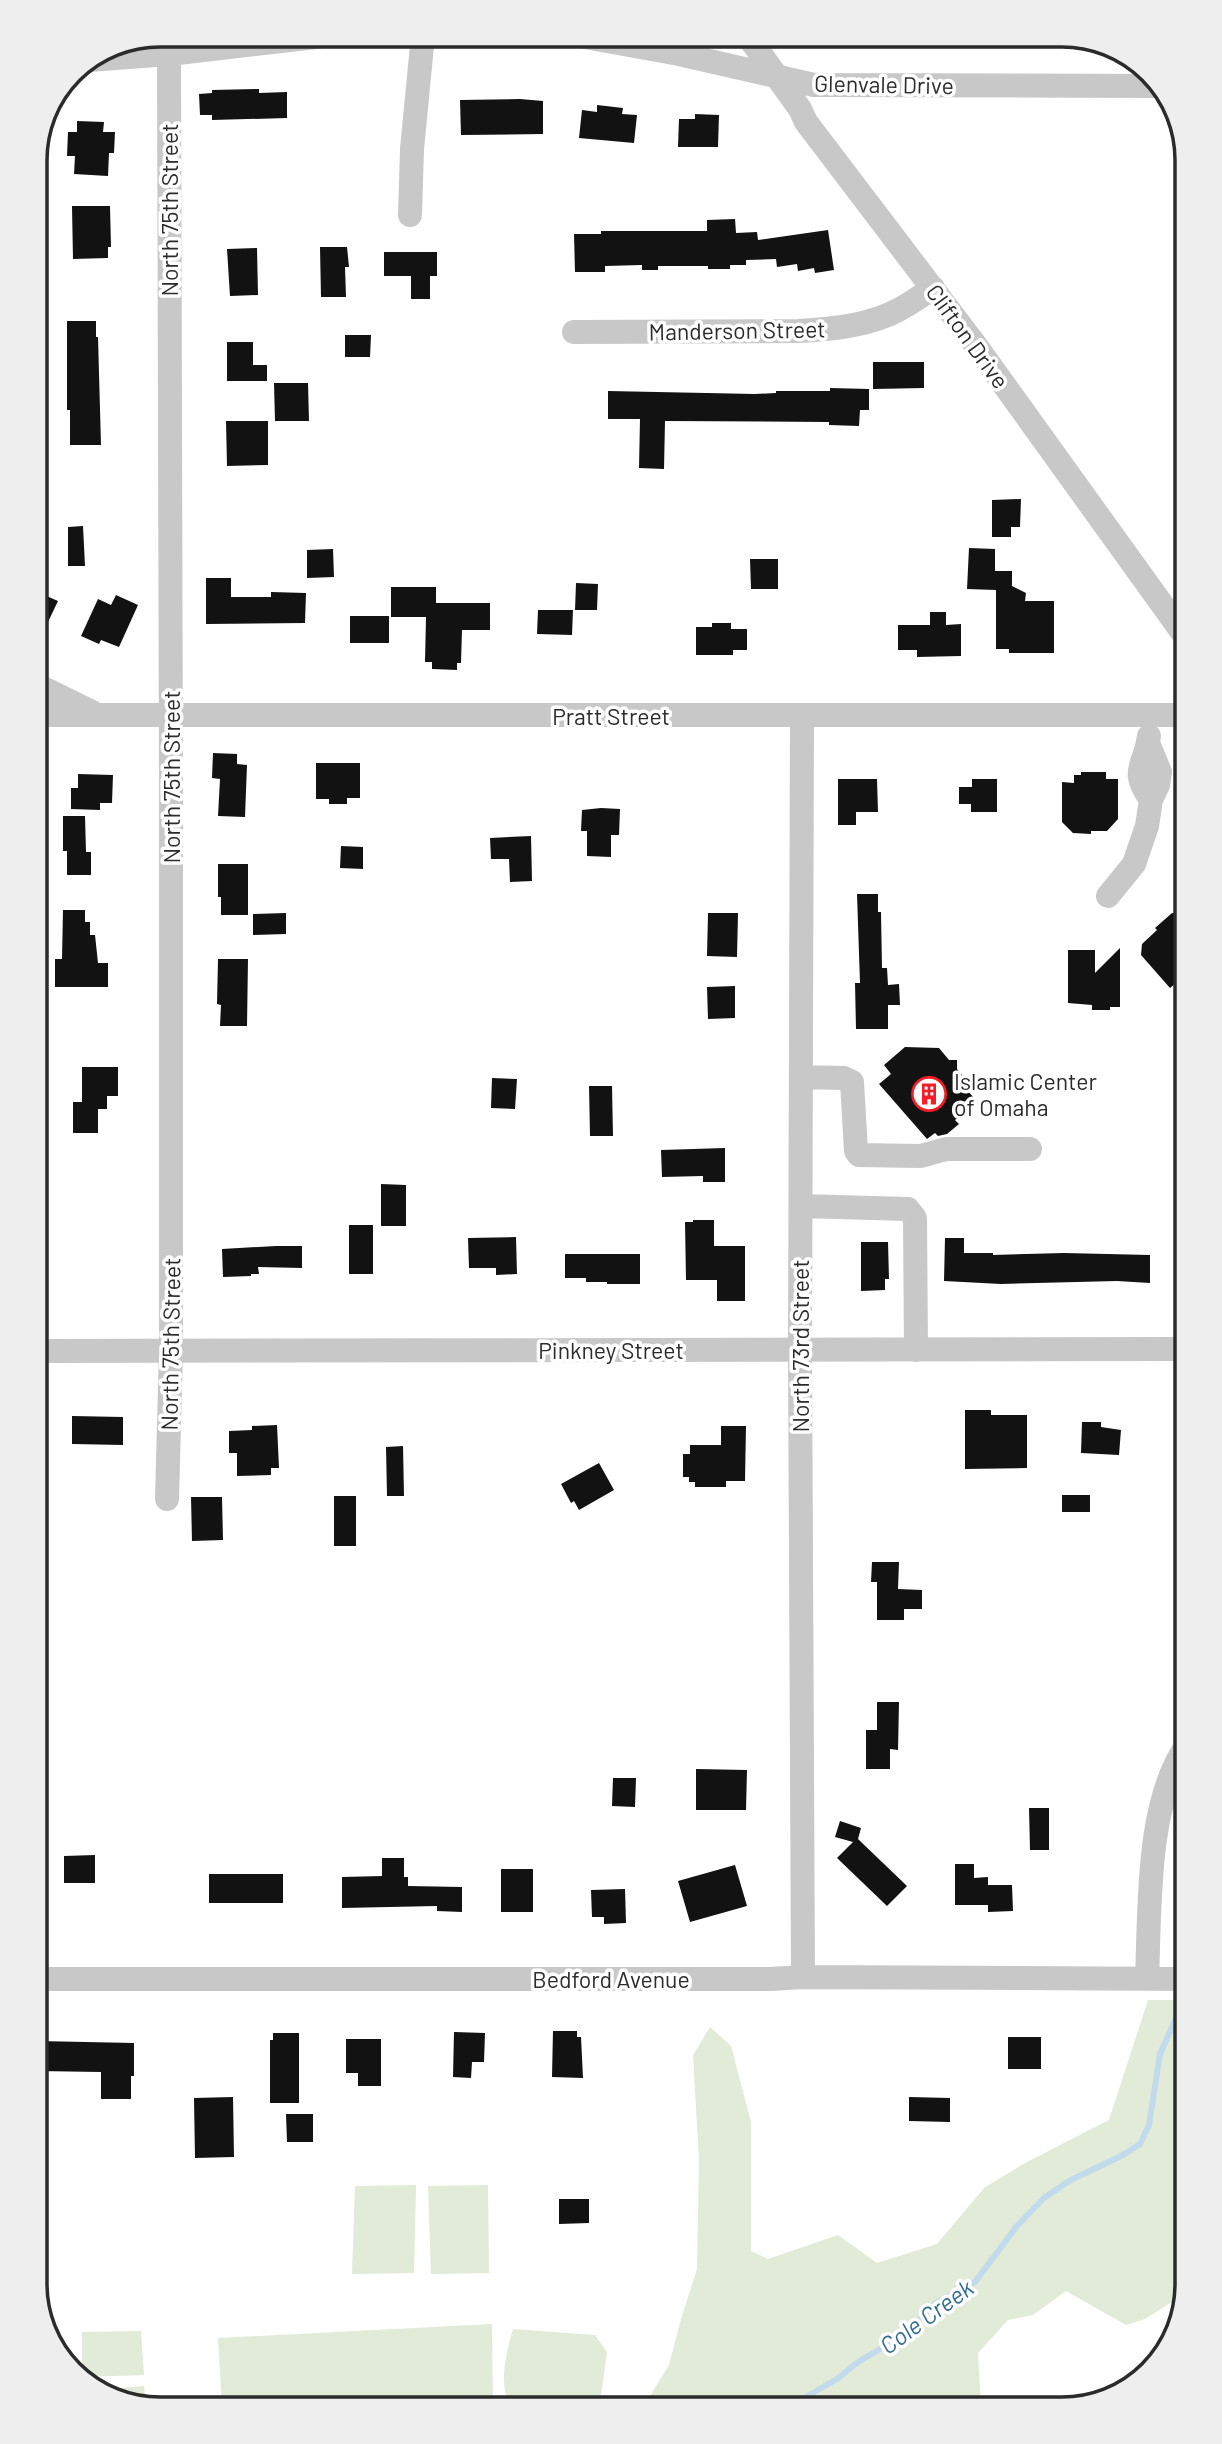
<svg xmlns="http://www.w3.org/2000/svg" width="1222" height="2444" viewBox="0 0 1222 2444" font-family="Barlow,sans-serif">
<style>
.green{fill:#e1ebd7}
.lines{fill:none;stroke-linecap:round;stroke-linejoin:round}
.stream{stroke:#c1dbed;stroke-width:6}
.building{fill:#121212}
.minor{stroke:#c8c8c8;stroke-width:24}
.labels{text-anchor:middle;dominant-baseline:central;stroke-width:7;stroke-linejoin:round;paint-order:stroke}
.street-label{font-size:23px;fill:#2b2b2b;stroke:#fff}
.poi-label{font-size:23px;fill:#2b2b2b;stroke:#fff;text-anchor:start}
.water-label{font-size:24px;font-style:italic;fill:#346b93;stroke:#fff}
.rim{fill:none;stroke:#2b2b2b;stroke-width:3.5}
</style>
<rect width="100%" height="100%" fill="#fff"/>
<!-- green -->
<path class="green" d="M 1148,2000 L 1187,2000 L 1186,2287 L 1184,2294 L 1145,2319 L 1126,2325 L 1066,2291 L 1033,2315 L 1008,2320 L 978,2353 L 981,2403 L 977,2409 L 642,2409 L 669,2365 L 681,2319 L 697,2269 L 699,2160 L 693,2055 L 710,2027 L 731,2046 L 751,2122 L 751,2251 L 768,2259 L 838,2235 L 877,2263 L 937,2244 L 984,2188 L 1025,2163 L 1109,2120 Z
M 416,2185 L 414,2273 L 352,2274 L 355,2186 Z
M 488,2185 L 489,2273 L 431,2274 L 428,2186 Z
M 42,2318 L 50,2318 L 58,2348 L 44,2331 Z
M 492,2324 L 493,2409 L 222,2409 L 218,2338 Z
M 513,2329 L 595,2335 L 607,2352 L 599,2409 L 511,2409 C 498,2385 506,2354 513,2329 Z
M 141,2331 L 144,2375 L 82,2377 L 82,2332 Z
M 144,2386 L 146,2407 L 96,2390 Z"/>
<g class="lines">
<!-- stream -->
<path class="stream" d="M 785,2409 L 837,2379 L 858,2362 L 892,2342 L 913,2327 L 934,2304 L 975,2282 L 1017,2226 L 1044,2198 L 1069,2181 L 1123,2155 L 1140,2144 L 1149,2125 L 1160,2054 L 1176,2018 L 1183,2009"/>
</g>
<!-- building -->
<path class="building" d="M 259,89 L 259,93 L 287,92 L 287,118 L 212,120 L 212,115 L 200,115 L 199,94 L 212,93 L 212,90 Z
M 520,99 L 543,101 L 543,134 L 461,135 L 460,100 Z
M 597,105 L 623,108 L 622,114 L 637,115 L 634,143 L 579,138 L 582,110 L 597,112 Z
M 695,114 L 719,115 L 718,147 L 678,147 L 679,119 L 695,119 Z
M 77,121 L 104,122 L 103,132 L 115,132 L 114,153 L 109,153 L 108,176 L 74,174 L 75,156 L 67,156 L 68,132 L 77,132 Z
M 72,206 L 110,206 L 111,247 L 108,247 L 108,258 L 73,259 Z
M 735,219 L 736,233 L 757,232 L 758,240 L 828,230 L 834,270 L 815,273 L 814,268 L 798,271 L 797,264 L 777,267 L 776,259 L 746,260 L 746,265 L 730,265 L 730,269 L 708,269 L 708,266 L 658,266 L 658,270 L 642,270 L 642,265 L 605,266 L 605,272 L 575,272 L 574,234 L 601,234 L 601,231 L 707,231 L 707,220 Z
M 320,247 L 347,247 L 349,267 L 345,267 L 346,297 L 321,297 Z
M 257,248 L 258,295 L 230,296 L 227,249 Z
M 384,252 L 437,252 L 437,276 L 430,276 L 430,299 L 411,299 L 411,276 L 384,276 Z
M 67,321 L 96,321 L 96,337 L 98,337 L 101,445 L 70,445 L 70,410 L 67,410 Z
M 345,335 L 371,335 L 370,357 L 345,357 Z
M 227,342 L 253,342 L 253,365 L 267,365 L 267,381 L 227,381 Z
M 873,362 L 924,362 L 924,388 L 873,389 Z
M 274,383 L 308,383 L 309,421 L 275,421 Z
M 830,388 L 869,389 L 869,410 L 860,410 L 859,426 L 829,425 L 829,422 L 665,421 L 664,469 L 639,468 L 640,419 L 608,419 L 608,391 L 755,394 L 776,393 L 776,391 L 830,391 Z
M 226,421 L 268,421 L 268,465 L 227,466 Z
M 1021,499 L 1020,527 L 1011,527 L 1011,537 L 992,537 L 992,500 Z
M 83,526 L 85,566 L 68,566 L 68,527 Z
M 969,548 L 995,549 L 995,571 L 1012,571 L 1012,586 L 1026,593 L 1025,601 L 1054,601 L 1054,653 L 1009,653 L 1009,649 L 996,649 L 996,590 L 967,589 Z
M 333,549 L 334,577 L 307,578 L 307,550 Z
M 750,559 L 778,559 L 778,589 L 751,589 Z
M 206,578 L 231,578 L 231,597 L 271,597 L 271,592 L 306,593 L 305,623 L 206,624 Z
M 576,583 L 598,584 L 597,610 L 575,610 Z
M 391,587 L 436,587 L 436,603 L 490,603 L 490,630 L 462,630 L 461,663 L 457,663 L 457,670 L 432,669 L 432,662 L 425,662 L 426,617 L 391,617 Z
M 35,591 L 58,601 L 48,622 L 35,616 Z
M 116,595 L 138,605 L 119,647 L 101,640 L 99,644 L 81,636 L 98,599 L 111,605 Z
M 538,610 L 573,610 L 572,635 L 537,634 Z
M 930,612 L 946,612 L 946,625 L 961,624 L 961,656 L 917,657 L 917,650 L 898,650 L 898,625 L 930,625 Z
M 350,616 L 389,616 L 389,643 L 350,643 Z
M 712,623 L 731,623 L 731,629 L 747,629 L 747,650 L 733,650 L 733,655 L 696,655 L 696,627 L 712,627 Z
M 213,753 L 237,754 L 237,764 L 247,765 L 245,817 L 218,816 L 220,779 L 212,778 Z
M 316,763 L 360,763 L 360,798 L 347,798 L 347,804 L 329,804 L 329,799 L 316,799 Z
M 1081,772 L 1106,772 L 1106,779 L 1118,779 L 1118,819 L 1107,831 L 1091,831 L 1091,834 L 1073,833 L 1062,822 L 1062,782 L 1074,783 L 1074,775 L 1081,775 Z
M 78,774 L 113,775 L 112,803 L 100,803 L 100,810 L 71,809 L 71,788 L 78,788 Z
M 838,779 L 877,779 L 878,812 L 856,812 L 856,825 L 838,825 Z
M 972,779 L 997,779 L 997,812 L 971,812 L 971,804 L 959,804 L 959,787 L 972,787 Z
M 601,808 L 620,809 L 619,835 L 611,835 L 611,857 L 587,856 L 587,831 L 581,831 L 582,810 Z
M 63,816 L 85,816 L 86,852 L 91,852 L 91,875 L 67,875 L 67,851 L 63,851 Z
M 531,836 L 532,881 L 510,882 L 509,859 L 491,859 L 490,838 Z
M 341,846 L 363,847 L 363,869 L 340,868 Z
M 218,864 L 248,864 L 248,915 L 221,915 L 221,897 L 218,897 Z
M 857,894 L 878,894 L 878,912 L 881,912 L 882,968 L 887,968 L 888,985 L 899,984 L 900,1005 L 888,1005 L 888,1029 L 856,1029 L 855,983 L 860,983 Z
M 63,910 L 85,910 L 85,922 L 90,922 L 90,935 L 95,935 L 98,963 L 108,963 L 108,987 L 55,987 L 55,959 L 62,959 Z
M 286,913 L 286,934 L 253,935 L 253,914 Z
M 708,913 L 738,913 L 737,957 L 707,956 Z
M 1172,913 L 1187,914 L 1187,974 L 1170,988 L 1141,955 L 1142,944 L 1157,930 L 1155,928 Z
M 1120,948 L 1120,1007 L 1110,1007 L 1110,1010 L 1092,1010 L 1092,1005 L 1068,1003 L 1068,950 L 1095,950 L 1095,973 Z
M 218,959 L 248,959 L 247,1026 L 220,1026 L 221,1005 L 217,1004 Z
M 735,986 L 735,1018 L 708,1019 L 707,987 Z
M 905,1047 L 939,1048 L 949,1060 L 957,1060 L 957,1069 L 969,1083 L 964,1087 L 977,1101 L 955,1120 L 959,1124 L 947,1134 L 938,1136 L 935,1133 L 927,1139 L 879,1084 L 891,1074 L 884,1065 Z
M 82,1067 L 118,1067 L 118,1096 L 107,1096 L 107,1109 L 98,1109 L 98,1133 L 73,1133 L 73,1102 L 82,1102 Z
M 492,1078 L 517,1079 L 515,1109 L 491,1108 Z
M 589,1086 L 612,1086 L 613,1136 L 590,1136 Z
M 725,1148 L 725,1182 L 703,1182 L 703,1176 L 662,1177 L 661,1150 Z
M 381,1184 L 406,1185 L 406,1226 L 381,1226 Z
M 693,1220 L 714,1220 L 714,1246 L 745,1246 L 745,1301 L 717,1301 L 717,1280 L 686,1280 L 685,1222 L 693,1222 Z
M 349,1225 L 373,1225 L 373,1274 L 349,1274 Z
M 516,1237 L 517,1274 L 496,1275 L 496,1268 L 469,1268 L 468,1238 Z
M 945,1238 L 964,1238 L 964,1253 L 993,1253 L 993,1255 L 1064,1253 L 1150,1255 L 1150,1283 L 1117,1281 L 1001,1284 L 944,1281 Z
M 861,1242 L 888,1242 L 889,1279 L 885,1279 L 885,1290 L 861,1291 Z
M 276,1246 L 302,1246 L 302,1268 L 258,1267 L 259,1274 L 251,1274 L 251,1276 L 223,1277 L 222,1249 Z
M 565,1254 L 640,1254 L 640,1284 L 607,1284 L 607,1282 L 586,1282 L 586,1278 L 565,1278 Z
M 965,1410 L 991,1410 L 991,1415 L 1027,1415 L 1027,1468 L 965,1469 Z
M 72,1416 L 123,1417 L 123,1445 L 72,1444 Z
M 1082,1422 L 1101,1422 L 1101,1427 L 1121,1430 L 1119,1455 L 1081,1453 Z
M 277,1425 L 279,1468 L 271,1468 L 271,1475 L 237,1476 L 237,1453 L 229,1453 L 229,1431 L 252,1430 L 252,1426 Z
M 721,1426 L 746,1426 L 745,1481 L 726,1481 L 726,1487 L 695,1487 L 695,1482 L 689,1482 L 689,1477 L 683,1477 L 683,1454 L 690,1454 L 690,1445 L 721,1445 Z
M 403,1446 L 404,1496 L 387,1496 L 386,1447 Z
M 599,1463 L 614,1490 L 579,1510 L 574,1501 L 571,1503 L 561,1484 Z
M 1062,1495 L 1090,1495 L 1090,1512 L 1062,1512 Z
M 334,1496 L 356,1496 L 356,1546 L 334,1546 Z
M 191,1497 L 222,1497 L 223,1540 L 192,1541 Z
M 872,1562 L 899,1562 L 898,1589 L 922,1590 L 922,1609 L 904,1609 L 904,1620 L 877,1620 L 877,1582 L 871,1582 Z
M 877,1702 L 899,1702 L 898,1750 L 890,1749 L 890,1769 L 866,1769 L 866,1730 L 877,1730 Z
M 696,1769 L 747,1770 L 746,1810 L 696,1810 Z
M 613,1778 L 636,1778 L 635,1807 L 612,1806 Z
M 1029,1808 L 1049,1808 L 1049,1850 L 1030,1850 Z
M 840,1821 L 861,1828 L 858,1839 L 907,1886 L 887,1906 L 837,1858 L 853,1842 L 835,1837 Z
M 95,1855 L 95,1883 L 64,1883 L 64,1856 Z
M 382,1858 L 404,1858 L 404,1877 L 408,1877 L 408,1886 L 462,1887 L 462,1912 L 437,1911 L 437,1906 L 342,1908 L 342,1877 L 382,1876 Z
M 955,1864 L 974,1864 L 974,1878 L 988,1877 L 988,1885 L 1012,1885 L 1013,1911 L 988,1912 L 988,1905 L 955,1905 Z
M 735,1865 L 747,1906 L 690,1922 L 678,1881 Z
M 501,1869 L 533,1869 L 533,1912 L 501,1912 Z
M 209,1874 L 283,1874 L 283,1903 L 209,1903 Z
M 625,1889 L 626,1923 L 604,1924 L 604,1917 L 592,1917 L 591,1890 Z
M 553,2031 L 577,2031 L 577,2037 L 581,2037 L 583,2078 L 552,2077 Z
M 454,2032 L 485,2033 L 484,2062 L 472,2062 L 471,2078 L 453,2077 Z
M 273,2033 L 299,2033 L 299,2103 L 270,2103 L 270,2040 L 273,2040 Z
M 1008,2037 L 1041,2037 L 1041,2069 L 1008,2069 Z
M 346,2039 L 381,2039 L 381,2086 L 358,2086 L 358,2073 L 346,2073 Z
M 37,2041 L 134,2043 L 134,2076 L 131,2076 L 131,2099 L 101,2099 L 101,2072 L 37,2071 Z
M 233,2097 L 234,2157 L 195,2158 L 194,2098 Z
M 909,2097 L 950,2098 L 950,2122 L 909,2121 Z
M 286,2114 L 313,2114 L 313,2142 L 287,2142 Z
M 559,2199 L 589,2199 L 589,2223 L 559,2224 Z"/>
<g class="lines">
<!-- minor -->
<path class="minor" d="M 574,35 L 679,54 L 814,85 L 1157,86
M 747,35 L 800,109 L 806,122 L 974,343 L 1187,639
M 89,60 L 169,54 L 333,35
M 410,215 L 412,149 L 423,35
M 574,332 L 798,331 C 832,329 870,326 900,309 C 912,303 922,295 933,288
M 35,684 L 92,712
M 35,715 L 1187,715
M 802,715 L 800,1350 L 803,1977
M 1149,736 C 1145,767 1129,769 1151,800
M 1108,896 L 1134,864 L 1147,826 L 1151,800 L 1158,785 L 1160,772 L 1148,743
M 801,1077 L 844,1078 L 852,1082 L 856,1151 L 859,1155 L 921,1156 L 946,1149 L 1030,1149
M 801,1206 L 908,1209 L 915,1218 L 916,1350
M 35,1351 L 1187,1349
M 167,1499 L 171,1351 L 171,786 L 169,54
M 35,1979 L 770,1979 L 803,1977 L 1187,1979
M 1147,1979 C 1150,1909 1146,1802 1187,1745"/>
</g>
<!-- icons -->
<defs>
<g id="building-ring" transform="scale(1.75)"><circle r="9.5" fill="#fff" stroke="#f41c26" stroke-width="1.5"/><path d="M-4-6H4V6H1V3H-1V6H-4ZM-2.5-4.3h1.7v1.8h-1.7ZM.8-4.3h1.7v1.8H.8ZM-2.5-1h1.7V.8h-1.7ZM.8-1h1.7V.8H.8Z" fill="#f41c26"/></g>
</defs>
<g fill-rule="evenodd">
<use href="#building-ring" x="929" y="1094"/>
</g>
<g class="labels">
<!-- street labels -->
<g class="street-label">
<text transform="translate(884 84) rotate(1)">Glenvale Drive</text>
<text transform="translate(169 210) rotate(-90)">North 75th Street</text>
<text transform="translate(737 330) rotate(-1)">Manderson Street</text>
<text transform="translate(968 336) rotate(54)">Clifton Drive</text>
<text x="611" y="716">Pratt Street</text>
<text transform="translate(171 777) rotate(-90)">North 75th Street</text>
<text transform="translate(170 1344) rotate(-89)">North 75th Street</text>
<text transform="translate(800 1346) rotate(-90)">North 73rd Street</text>
<text x="611" y="1350">Pinkney Street</text>
<text x="611" y="1979">Bedford Avenue</text>
</g>
<!-- poi labels -->
<g class="poi-label">
<text x="954" y="1081">Islamic Center<tspan x="954" dy="26">of Omaha</tspan></text>
</g>
<!-- water labels -->
<g class="water-label">
<text transform="translate(926 2316) rotate(-36)">Cole Creek</text>
</g>
</g>
<!-- crop -->
<path d="M0 0H1222V2444H0ZM160 47H1062A113 113 0 0 1 1175 160V2284A113 113 0 0 1 1062 2397H160A113 113 0 0 1 47 2284V160A113 113 0 0 1 160 47Z" fill="#eee" fill-rule="evenodd"/>
<path class="rim" d="M160 47H1062A113 113 0 0 1 1175 160V2284A113 113 0 0 1 1062 2397H160A113 113 0 0 1 47 2284V160A113 113 0 0 1 160 47Z"/>
</svg>
